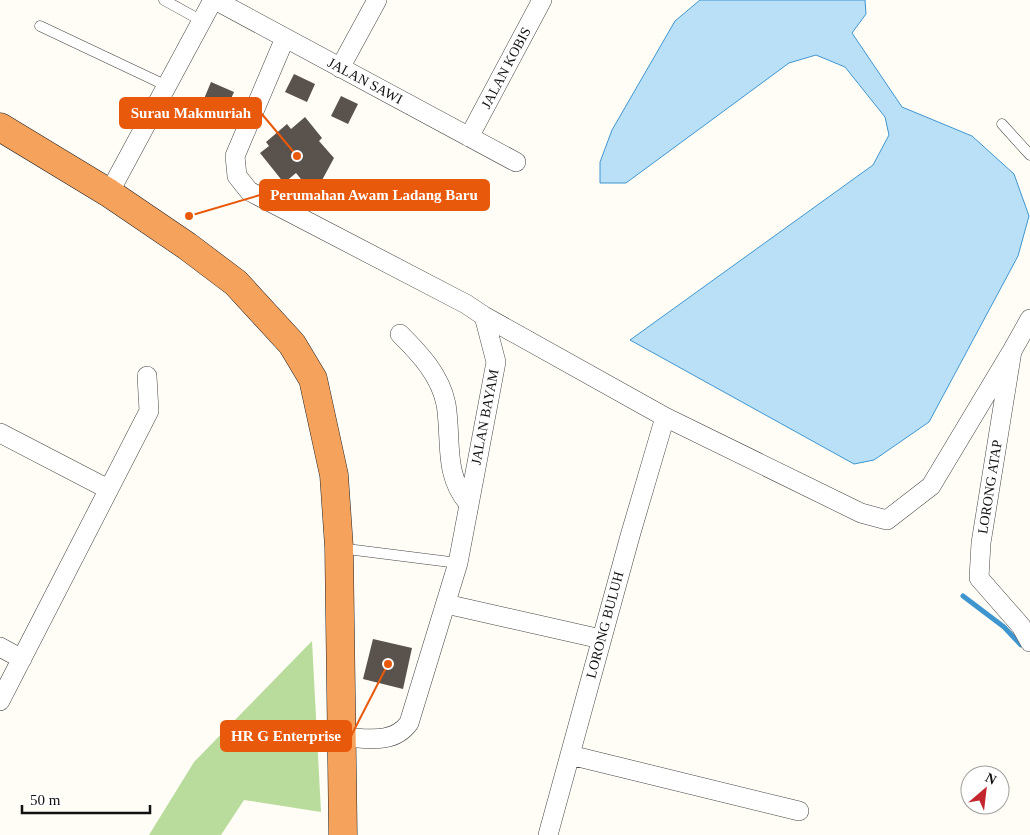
<svg xmlns="http://www.w3.org/2000/svg" width="1030" height="835" viewBox="0 0 1030 835" font-family="Georgia,serif">
<style>
.forest{fill:#b9dc9c}
.water{fill:#b9e0f7;stroke:#3f96cf}
.lines{fill:none;stroke-linecap:round;stroke-linejoin:round}
.stream{stroke:#3f96cf;stroke-width:5}
.building{fill:#5a524d}
.lane-casing{stroke:#444;stroke-width:11}
.street-casing{stroke:#444;stroke-width:20}
.highway-casing{stroke:#222;stroke-width:29}
.lane{stroke:#fff;stroke-width:10}
.street{stroke:#fff;stroke-width:19}
.highway{stroke:#f5a25d;stroke-width:28}
.labels{text-anchor:middle;dominant-baseline:central;stroke-width:5;stroke-linejoin:round;paint-order:stroke}
.street-label{font-size:14px;fill:#111;stroke:#fff}
.leader{fill:none;stroke:#e8590c;stroke-width:2}
.callout-dot{fill:#e8590c;stroke:#fff;stroke-width:2}
.callout{fill:#e8590c;stroke:#e8590c;stroke-width:2}
.callout-label{font-size:15px;text-anchor:middle;font-weight:bold;fill:#fff}
</style>
<rect width="100%" height="100%" fill="#fffdf5"/>
<!-- forest -->
<path class="forest" d="M 312,641 L 321,812 L 244,800 L 221,835 L 149,835 L 194,762 Z"/>
<!-- water -->
<path class="water" d="M 700,0 L 865,0 L 866,14 L 852,33 L 902,107 L 972,136 L 1014,174 L 1029,216 L 1018,256 L 929,422 L 874,460 L 854,464 L 630,340 L 873,165 L 889,135 L 885,117 L 845,67 L 816,55 L 789,63 L 626,183 L 600,183 L 600,162 L 612,130 L 675,21 Z"/>
<g class="lines">
<!-- stream -->
<path class="stream" d="M 963,596 L 1004,627 L 1021,645 L 1027,643"/>
</g>
<!-- building -->
<path class="building" d="M 294,74 L 315,84 L 307,102 L 285,92 Z
M 211,82 L 234,92 L 221,121 L 199,111 Z
M 341,96 L 358,104 L 348,124 L 331,116 Z
M 305,117 L 322,138 L 319,141 L 334,158 L 314,195 L 296,173 L 284,183 L 260,153 L 269,146 L 266,142 L 287,124 L 291,129 Z
M 373,639 L 412,648 L 403,689 L 363,679 Z"/>
<g class="lines">
<!-- lane casing -->
<g class="lane-casing">
<path id="lane" d="M 164,0 L 202,21
M 40,26 L 167,86
M 1002,124 L 1030,155
M 339,548 L 458,563"/>
</g>
<!-- street casing -->
<g class="street-casing">
<path id="street" d="M 215,0 L 516,162
M 285,38 L 235,156 L 237,176 L 249,191 L 466,304 L 484,316 L 665,417 L 861,513 L 887,520 L 931,486 L 1012,351
M 340,68 L 377,0
M 469,137 L 542,0
M 109,193 L 213,0
M 1030,319 L 1012,351 L 981,543 L 979,578 L 1021,626 L 1030,642
M 400,334 C 420,354 440,375 446,404 C 452,440 443,473 468,503
M 0,433 L 108,489
M 446,604 L 601,639
M 0,647 L 22,659
M 0,701 L 149,411 L 147,376
M 342,737 C 366,738 393,745 409,723 L 458,563 L 496,362 L 484,316
M 570,755 L 799,811
M 548,835 L 630,536 L 665,417"/>
</g>
<!-- highway casing -->
<g class="highway-casing">
<path id="highway" d="M 0,127 L 109,193 L 187,246 L 236,283 L 292,344 L 313,379 L 334,475 L 339,547 L 343,835"/>
</g>
<!-- lane -->
<use href="#lane" class="lane"/>
<!-- street -->
<use href="#street" class="street"/>
<!-- highway -->
<use href="#highway" class="highway"/>
</g>
<g class="labels">
<!-- street labels -->
<g class="street-label">
<text transform="translate(506 68) rotate(-62)">JALAN KOBIS</text>
<text transform="translate(365 81) rotate(28)">JALAN SAWI</text>
<text transform="translate(485 417) rotate(-79)">JALAN BAYAM</text>
<text transform="translate(990 487) rotate(-81)">LORONG ATAP</text>
<text transform="translate(605 625) rotate(-75)">LORONG BULUH</text>
</g>
</g>
<!-- callouts -->
<path class="leader" d="M297 156L261 113M189 216L260 195M388 664L351 736"/>
<g class="callout-dot">
<circle cx="297" cy="156" r="5"/>
<circle cx="189" cy="216" r="5"/>
<circle cx="388" cy="664" r="5"/>
</g>
<g class="callout">
<rect x="120" y="98" width="141" height="30" rx="5"/>
<rect x="260" y="180" width="229" height="30" rx="5"/>
<rect x="221" y="721" width="130" height="30" rx="5"/>
</g>
<g class="callout-label">
<text x="191" y="118">Surau Makmuriah</text>
<text x="374" y="200">Perumahan Awam Ladang Baru</text>
<text x="286" y="741">HR G Enterprise</text>
</g>
<!-- north arrow -->
<g transform="translate(985 790) rotate(28)"><circle r="24" fill="#ffffff" stroke="#a0a0a0"/>
<path d="M0-4L9 19L0 12L-9 19Z" fill="#c4262e"/>
<text y="-8" font-size="14" font-weight="bold" text-anchor="middle" fill="#111111">N</text>
</g>
<!-- scale -->
<path d="M22 805v8h128v-8" fill="none" stroke="#111111" stroke-width="2.5"/>
<text x="30" y="805" font-size="15" fill="#111111" stroke="#ffffff" stroke-width="4" paint-order="stroke">50 m</text>
</svg>
